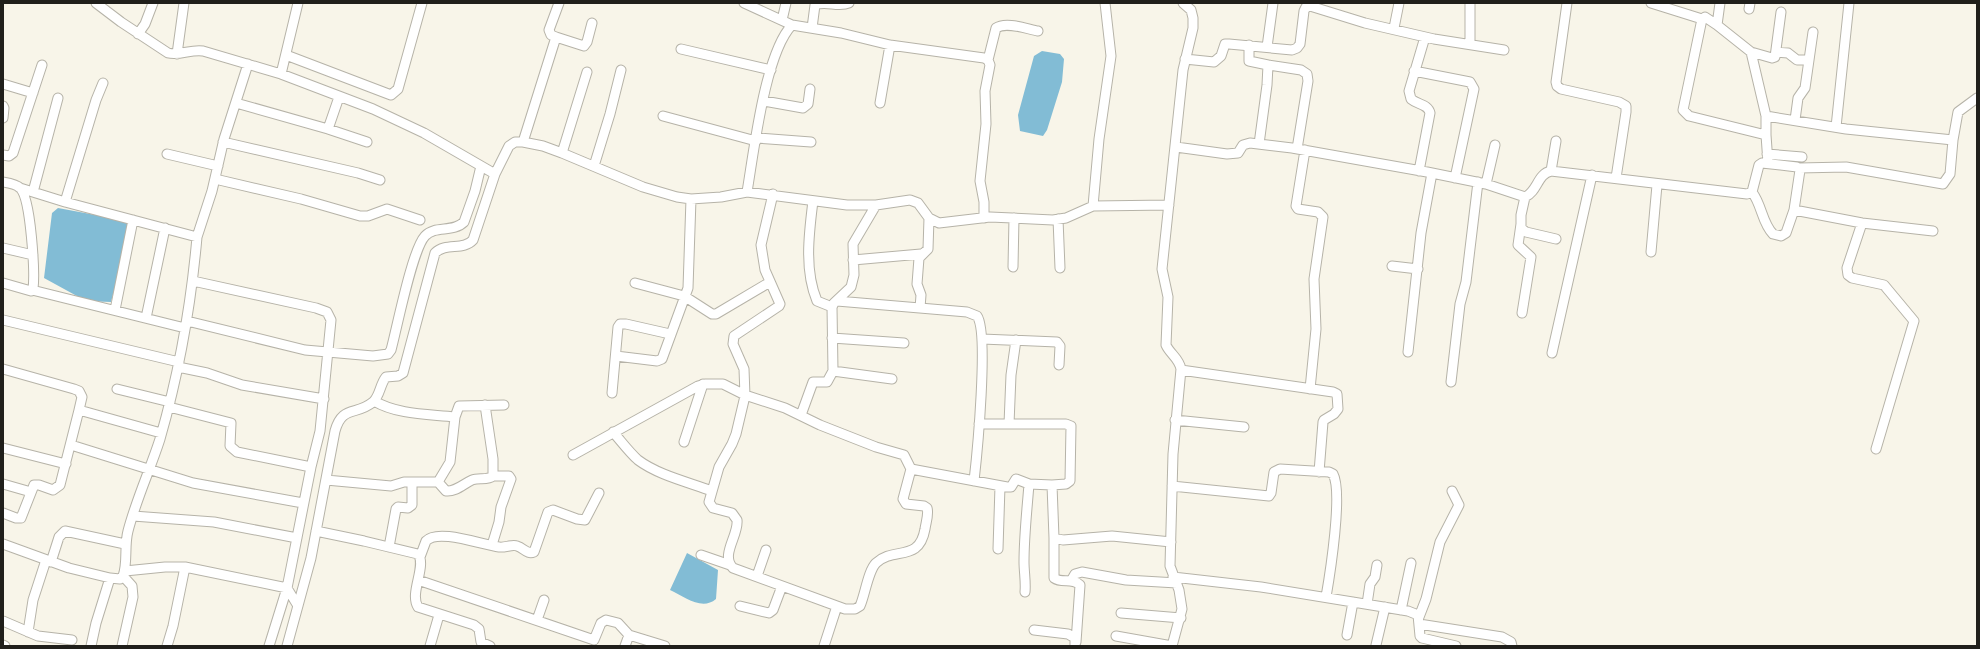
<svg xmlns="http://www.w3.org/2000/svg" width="1980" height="649" viewBox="0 0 1980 649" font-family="Overpass,sans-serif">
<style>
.water{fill:#82bcd5}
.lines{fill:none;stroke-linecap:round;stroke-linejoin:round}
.minor-casing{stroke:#b6b3a8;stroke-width:11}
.minor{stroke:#fff;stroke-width:9}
</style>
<rect width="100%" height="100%" fill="#f8f5e9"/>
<!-- water -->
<path class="water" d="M 1042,51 L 1060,54 L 1064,59 L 1062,82 L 1047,130 L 1043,136 L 1020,131 L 1018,115 L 1034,56 Z
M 58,208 L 128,221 L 131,228 L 111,302 L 86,301 L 44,278 L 52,213 Z
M 687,553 L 718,570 L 716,599 C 702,611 685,597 670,590 Z"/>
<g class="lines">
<!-- minor casing -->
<g class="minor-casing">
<path id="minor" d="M 96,3 L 121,22 L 168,53 C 180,56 191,49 203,51 L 281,74 L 373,109 L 424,133 L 495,174 L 509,146 L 515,142 L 523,142 L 543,146 L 562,153 L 643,187 L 677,197 L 691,199 L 721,197 L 747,192 L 847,205 L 876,205 L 910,200 L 918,203 L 929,218 L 939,223 L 990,217 L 1053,220 L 1066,218 L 1093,206 L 1169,205
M 744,3 L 792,25
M 1470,3 L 1470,44
M 1567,3 L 1556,82 L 1557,86 L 1561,89 L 1619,102 L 1626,106 L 1626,112 L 1616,178
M 1651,3 L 1702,19
M 1720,3 L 1717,25 L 1705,17 L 1702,19 L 1683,110 L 1689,116 L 1766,135 L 1768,163
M 1749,9 L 1750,3
M 782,20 L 786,3
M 1717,25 L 1751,52 L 1766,116
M 812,28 L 815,5 C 826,0 838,8 849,3
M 1394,28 L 1399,3
M 138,34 L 145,24 L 153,3
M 556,37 L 551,35 L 549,30 L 559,3
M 1249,45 L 1249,61 L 1268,65
M 1267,47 L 1273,3
M 681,49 L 771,70
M 1751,52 L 1772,58 L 1775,57 L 1781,12
M 1776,52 L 1788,53 L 1797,60 L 1809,60
M 177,54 L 184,3
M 286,55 L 391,95 L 398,89 L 422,3
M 1185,59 L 1214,62 L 1221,56 L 1225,44 L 1229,44 L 1292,50 L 1297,48 L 1300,44 L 1304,11 L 1306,7 L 1310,6 L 1365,23 L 1434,39 L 1504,50
M 988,60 L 996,28 C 1006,21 1027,29 1038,31
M 1414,71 L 1470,82 L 1474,89 L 1455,178
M 281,74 L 298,3
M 3,84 L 33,93
M 764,101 L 803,108 L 808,104 L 810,89
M 236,103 L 328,129 L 367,142
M 880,103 L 890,45
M 3,106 L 4,108 L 3,118
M 663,116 L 756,141
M 1795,120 L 1798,98 L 1805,88 L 1813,32
M 1836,127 L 1849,3
M 328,129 L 339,97
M 1766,135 L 1766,116 L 1846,129 L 1953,140 L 1958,112 L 1977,98
M 757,138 L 811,142
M 223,142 L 358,173 L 380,180
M 523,142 L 556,37 L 584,46 L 587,42 L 592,23
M 1259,144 L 1267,85 L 1268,65 L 1301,70 L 1307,74 L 1308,81 L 1297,149
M 1176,147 L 1227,154 L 1238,153 L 1243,145 L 1250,143 L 1292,148 L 1427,172 L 1486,184 L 1525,197 C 1538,191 1537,174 1551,171 L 1747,194 L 1752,192 L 1759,165 L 1762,163 L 1797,167 L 1800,170 L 1794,210 L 1862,223 L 1933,231
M 1305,150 L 1296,206 L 1298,209 L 1318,212 L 1323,217 L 1314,279 L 1316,329 L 1310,389
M 562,153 L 587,72
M 167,154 L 218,166
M 1767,154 L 1802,157
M 3,155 L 9,156 L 13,153 L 42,65
M 594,166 L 610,114 L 621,70
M 1799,168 L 1846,167 L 1943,184 L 1950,174 L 1953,140
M 1419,171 L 1430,113 C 1428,104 1418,105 1411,99 L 1409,91 L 1425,37
M 1551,171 L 1556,141
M 215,179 L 301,199 L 360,216 L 368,216 L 387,209 L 420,220
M 3,182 C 9,183 16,184 20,188 C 31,198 35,273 33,289 L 31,291 L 3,283
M 1486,184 L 1495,145
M 20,188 L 65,202 L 197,237 L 212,191 L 224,139 L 248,64
M 33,192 L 58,98
M 747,192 C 754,151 765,53 792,25 L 841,33 L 890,45 L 984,58 L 988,60 L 990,65 L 985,91 L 986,124 L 980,181 L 984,202 L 984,218
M 1752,192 C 1762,205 1762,223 1773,234 L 1781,236 L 1786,233 L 1794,210
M 773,194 L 761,245 L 765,270 L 780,304 L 779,306 L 734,336 L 733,344 L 744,369 L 745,396 L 736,434 L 732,444 L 719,467 L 709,502 L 713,508 L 732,513 L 737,520 C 739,535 720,555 733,568 L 845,609 L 855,609 L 860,606 C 865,595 868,571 876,563 C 894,546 919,563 925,529 C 926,522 929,514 927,508 L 924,506 L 906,504 L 903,499 L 911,469
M 1525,197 L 1521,215 L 1521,228 L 1526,232 L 1556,239
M 813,201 C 809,233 804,270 817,301 L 832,307
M 65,202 L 96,100 L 103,83
M 1093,206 L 1099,139 L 1111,56 L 1105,3
M 1058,219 L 1060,268
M 1862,223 L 1847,268 L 1848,275 L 1852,278 L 1884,285 L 1914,321 L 1876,449
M 1521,224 L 1518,245 L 1531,257 L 1522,313
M 3,248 L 33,255
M 1651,252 L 1657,185
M 853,260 L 921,254
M 1392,266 L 1418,269
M 1013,267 L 1014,218
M 193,281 L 316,308 L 327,312 L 331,320 L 320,431 L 311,467 L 287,588 L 269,646
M 635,283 L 684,296 L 712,314 L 716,314 L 770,282
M 32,290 L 185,328
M 837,301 L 967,312 L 977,316 C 989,332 977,455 974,481
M 920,308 L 921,295 L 917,284 L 919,258 L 928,249 L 929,218
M 115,310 L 133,220
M 146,318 L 165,228
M 3,320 L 179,362
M 187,321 L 305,350 L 373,356 L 388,354 L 391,350 C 397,328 412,250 425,236 C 435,225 453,233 464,222 L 475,191 L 481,166
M 832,338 L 904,343
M 982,339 L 1057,342 L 1060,346 L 1059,365
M 1408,352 L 1421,233 L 1432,173
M 1552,353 L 1592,175
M 616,356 L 657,361 L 662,359 L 688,288 L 691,199
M 178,367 L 207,373 L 242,385 L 324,399
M 3,369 L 74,389 L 79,391 L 82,397 L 79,410 L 161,433
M 1181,370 L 1333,392 L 1337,394 L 1338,409 L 1334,414 L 1324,420 L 1323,422 L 1319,472
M 833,371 L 892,379
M 1451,382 L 1460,304 L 1466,282 L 1478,182
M 117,389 L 170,402
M 612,393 L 618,327 L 620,324 L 626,324 L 670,334
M 374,401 C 398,415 428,414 455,417 L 459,406 L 504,405
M 169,407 L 231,423 L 230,446 L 237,452 L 311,467
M 801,415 L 813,382 L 827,382 L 833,371 L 832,307 L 834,303 L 851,287 L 854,275 L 853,244 L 876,205
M 1175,420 L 1244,427
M 979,424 L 1066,424 L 1071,426 L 1070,481 L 1066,484 L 1052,485 L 1054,538 L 1063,540 L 1112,536 L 1171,542
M 1009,424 L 1011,375 L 1016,340
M 613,432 C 621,441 629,452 638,460 C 658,475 688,482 712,491
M 684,442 L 703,384
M 71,445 L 193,483 L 303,503
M 3,448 L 66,464
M 573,455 L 698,386 L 705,384 L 723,384 L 745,395 L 785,408 L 820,425 L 876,447 L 904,455 L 911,469 L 1007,487 L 1011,487 L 1016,479 L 1029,484 L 1052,485
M 326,480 L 391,486 L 404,482 L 438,482 L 450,462 L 455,417
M 438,482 L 446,491 C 456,492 463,484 472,480 C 479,477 487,481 493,476 L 493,459 L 485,405
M 3,484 L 31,492
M 1172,486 L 1269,496 L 1271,493 L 1274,472 L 1280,469 L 1329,472 L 1333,474 C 1343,492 1330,574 1326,597
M 3,513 L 16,518 L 21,518 L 34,485 L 39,485 L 53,490 L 60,485 L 79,410
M 133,516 L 214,522 L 297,538
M 316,531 L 364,541 L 418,554 C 427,566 409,593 418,607 L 474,625 L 479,629 L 481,642 L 490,646
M 1054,538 L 1054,578 C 1062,584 1072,577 1080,585 L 1076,642
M 3,544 L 69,568 L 110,578 L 96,623 L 91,646
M 492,545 L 499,522 L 501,507 L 511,479 L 509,476 L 493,476
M 389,547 L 396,509 L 398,507 L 408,508 L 412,505 L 412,483
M 998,549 L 1000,486
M 701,555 L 730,565
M 420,557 L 426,541 C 438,528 482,545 499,547 C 505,548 512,544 517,546 C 524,548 527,555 534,552 L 548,512 L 553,510 L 577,519 L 585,520 L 599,493
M 51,562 L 59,537 L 65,531 L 125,544
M 125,571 L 165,567 L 185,567 L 287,588 L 298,606
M 757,576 L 766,550
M 1173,577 L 1261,587 L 1408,611 L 1418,615 L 1420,636 L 1422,638 L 1456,646
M 110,578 L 120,579 L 123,576 C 128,562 124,546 128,531 C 136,500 150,470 160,439 C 179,373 191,305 197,237
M 418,580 L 594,640 L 601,623 L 606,620 L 618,623 L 629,635 L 665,646
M 1071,581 L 1075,574 L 1082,572 L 1126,580 L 1177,583
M 1025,592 C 1026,582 1024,572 1024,562 C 1024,536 1027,510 1029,484
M 1367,604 L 1370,584 L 1375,577 L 1377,565
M 740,606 L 769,613 L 773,610 L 782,586
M 1401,610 L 1411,563
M 1121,613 L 1181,618
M 1419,617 L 1426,599 L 1440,542 L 1459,505 L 1452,491
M 537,620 L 544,600
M 3,621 L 38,636 L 72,640
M 1419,624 L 1502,637 L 1511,642 L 1512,646
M 1034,630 L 1068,634 L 1075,638 L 1075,645
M 28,632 L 33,600 L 46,560
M 1347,635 L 1353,602
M 1116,636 L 1172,646
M 3,645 L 5,646
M 1376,645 L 1385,607
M 122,646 L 133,597 L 132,586 L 123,576
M 167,646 L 173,626 L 185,567
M 287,646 L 311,558 L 335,431 C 342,405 356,416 373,402 C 380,396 380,384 386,377 L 398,376 L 403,373 L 435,253 C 446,242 463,251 473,240 L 495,174
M 430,646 L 439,615
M 625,646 L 629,635
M 824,646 L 837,606
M 1172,646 L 1182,609 L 1179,590 L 1170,566 L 1173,454 L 1181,369 C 1179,358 1170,354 1166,345 L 1168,297 L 1162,269 L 1183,70 L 1193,28 L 1193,18 L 1191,10 L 1183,3"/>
</g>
<!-- minor -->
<use href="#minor" class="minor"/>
</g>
<!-- border -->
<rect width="1980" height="649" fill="none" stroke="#201f1b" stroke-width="8"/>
</svg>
